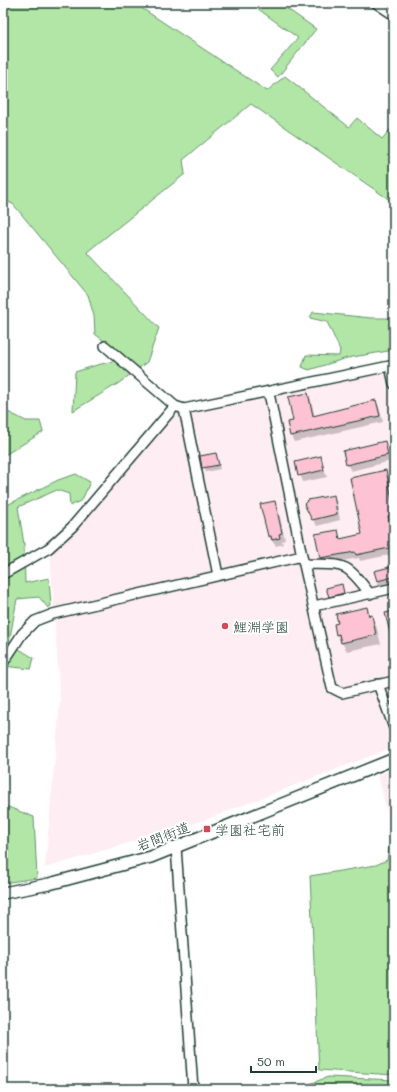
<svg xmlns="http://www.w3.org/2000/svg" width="397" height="1092" viewBox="0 0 397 1092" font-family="Mali,'Klee One',sans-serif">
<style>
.built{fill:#feedf2}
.green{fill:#b1e6a7;stroke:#68926e}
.shadow{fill:#0003}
.building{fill:#fdc3d4;stroke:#1f3d34}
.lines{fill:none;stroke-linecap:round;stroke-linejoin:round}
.minor-casing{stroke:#1f3d34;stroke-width:12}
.major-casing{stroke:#1f3d34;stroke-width:14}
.minor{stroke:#fff;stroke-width:9}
.major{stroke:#fff;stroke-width:11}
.poi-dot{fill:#d1495b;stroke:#fff;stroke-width:1.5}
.labels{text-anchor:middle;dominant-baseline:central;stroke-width:4;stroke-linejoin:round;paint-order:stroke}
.poi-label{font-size:14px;fill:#1f3d34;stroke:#fff;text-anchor:start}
.street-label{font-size:14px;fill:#1f3d34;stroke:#fff}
</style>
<rect width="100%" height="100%" fill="#fff"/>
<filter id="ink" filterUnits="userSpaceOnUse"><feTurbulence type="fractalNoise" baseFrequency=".025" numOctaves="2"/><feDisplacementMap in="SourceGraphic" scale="8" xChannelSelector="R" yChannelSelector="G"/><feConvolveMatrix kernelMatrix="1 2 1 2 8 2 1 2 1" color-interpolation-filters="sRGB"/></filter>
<g filter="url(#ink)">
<!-- built -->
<path class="built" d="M 394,359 L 394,747 L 199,822 L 45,868 L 60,702 L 50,550 L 170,405 Z
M 394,769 L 394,818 L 388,817 L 378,775 Z"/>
<!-- green -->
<path class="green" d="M 3,3 L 134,3 L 267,91 L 285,76 L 349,127 L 357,118 L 382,139 L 394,125 L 394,203 L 251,104 L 183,160 L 185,174 L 87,252 L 159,328 L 147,362 L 119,383 L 73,411 L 75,372 L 97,365 L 122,359 L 108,344 L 95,334 L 94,316 L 88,295 L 13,204 L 3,200 Z
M 250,3 L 279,3 L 316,29 L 278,77 L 270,70 L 298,38 Z
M 313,312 L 371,318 L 394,318 L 394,350 L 347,358 L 309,370 L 302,367 L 306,355 L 339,356 L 340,350 L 327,322 L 310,318 Z
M 3,408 L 4,410 L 26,421 L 40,421 L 43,432 L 3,456 Z
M 76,474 L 90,482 L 82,500 L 70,506 L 69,494 L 57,490 L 18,507 L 24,544 L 25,583 L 49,578 L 51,606 L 48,608 L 39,597 L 17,599 L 9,643 L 34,658 L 31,669 L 3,666 L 3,507 L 58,480 Z
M 3,805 L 34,817 L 37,878 L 3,883 Z
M 391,835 L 394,835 L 394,1075 L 319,1070 L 310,876 L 376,865 L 387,860 Z
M 328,1077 L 394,1080 L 394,1089 L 296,1089 Z"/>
<!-- shadow -->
<path class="shadow" d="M 308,394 L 311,400 L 315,417 L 376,401 L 379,407 L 383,422 L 294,442 L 291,436 L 294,421 Z
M 384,442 L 391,461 L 351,471 L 347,464 Z
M 216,454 L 220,469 L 206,472 L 201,457 Z
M 320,457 L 327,477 L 303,482 L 296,463 Z
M 386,471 L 389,478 L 394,499 L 394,522 L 391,522 L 394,537 L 394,554 L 360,561 L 359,558 L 324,564 L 321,558 L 337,531 L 341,540 L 364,535 Z
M 333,496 L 337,503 L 340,520 L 317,526 L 313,519 Z
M 274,502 L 278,508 L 285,540 L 282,541 L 283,544 L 276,546 L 268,536 Z
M 394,567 L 394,584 L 381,587 L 377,580 Z
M 341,585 L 346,597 L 332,600 L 330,596 Z
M 366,608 L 376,625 L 381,644 L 347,651 L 337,635 L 339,624 Z
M 392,821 L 394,821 L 394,835 L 391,831 Z"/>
<!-- building -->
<path class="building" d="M 308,393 L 313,416 L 376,400 L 380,416 L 290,436 L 287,422 L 293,421 L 288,397 Z
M 385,441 L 388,455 L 346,465 L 343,451 Z
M 216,453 L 219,465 L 202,468 L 200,456 Z
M 321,456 L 324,470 L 298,476 L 295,462 Z
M 386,470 L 392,500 L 394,499 L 394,514 L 388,516 L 394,547 L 356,555 L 355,552 L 320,558 L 315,534 L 338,530 L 340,539 L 362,534 L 350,478 Z
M 334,495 L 337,514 L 312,520 L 304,504 L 308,500 Z
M 275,501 L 282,533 L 279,534 L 280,538 L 272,540 L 271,536 L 268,536 L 260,504 Z
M 394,566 L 394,577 L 377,581 L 374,571 Z
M 342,584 L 344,593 L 329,597 L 326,588 Z
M 367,607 L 369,616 L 372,615 L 376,635 L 341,643 L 339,634 L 336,635 L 334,624 L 338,623 L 336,614 Z
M 394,611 L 394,637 L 391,637 L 385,613 Z"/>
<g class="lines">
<!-- minor casing -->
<g class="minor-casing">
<path id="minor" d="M 376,3 L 394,15
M 105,346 L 175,406 L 184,409 L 394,365
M 390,366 L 394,384
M 269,393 L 302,556 L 332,688 L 342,693 L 394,681
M 184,409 L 218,575
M 304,564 C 345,565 344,560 370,594
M 3,574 L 49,548 L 72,527 L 175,406
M 314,606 L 394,588
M 3,663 L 22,634 L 35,621 L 53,614 L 302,556
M 378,684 L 394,728
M 176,847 L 193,1089"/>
</g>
<!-- major casing -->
<g class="major-casing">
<path id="major" d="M 3,893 L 49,884 L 151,857 L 394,759"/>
</g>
<!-- minor -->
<use href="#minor" class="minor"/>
<!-- major -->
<use href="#major" class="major"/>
</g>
</g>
<!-- markers -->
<g class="poi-dot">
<circle cx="225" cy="626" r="4"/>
<rect x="203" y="825" width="8" height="8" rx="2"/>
</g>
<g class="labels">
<!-- poi labels -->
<g class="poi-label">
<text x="233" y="626">鯉淵学園</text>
<text x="215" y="829">学園社宅前</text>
</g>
<!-- street labels -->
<g class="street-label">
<text transform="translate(163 836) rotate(-21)">岩間街道</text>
</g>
</g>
<!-- margin -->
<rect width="397" height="1092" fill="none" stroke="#fff" stroke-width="16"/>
<rect x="8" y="8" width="381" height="1076" fill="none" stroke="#1f3d34" stroke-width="1.5" filter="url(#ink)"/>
<!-- scale -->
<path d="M251 1066v6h65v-6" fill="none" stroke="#1f3d34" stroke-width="2"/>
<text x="257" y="1066" font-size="12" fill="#1f3d34" stroke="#ffffff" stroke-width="3" paint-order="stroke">50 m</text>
</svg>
